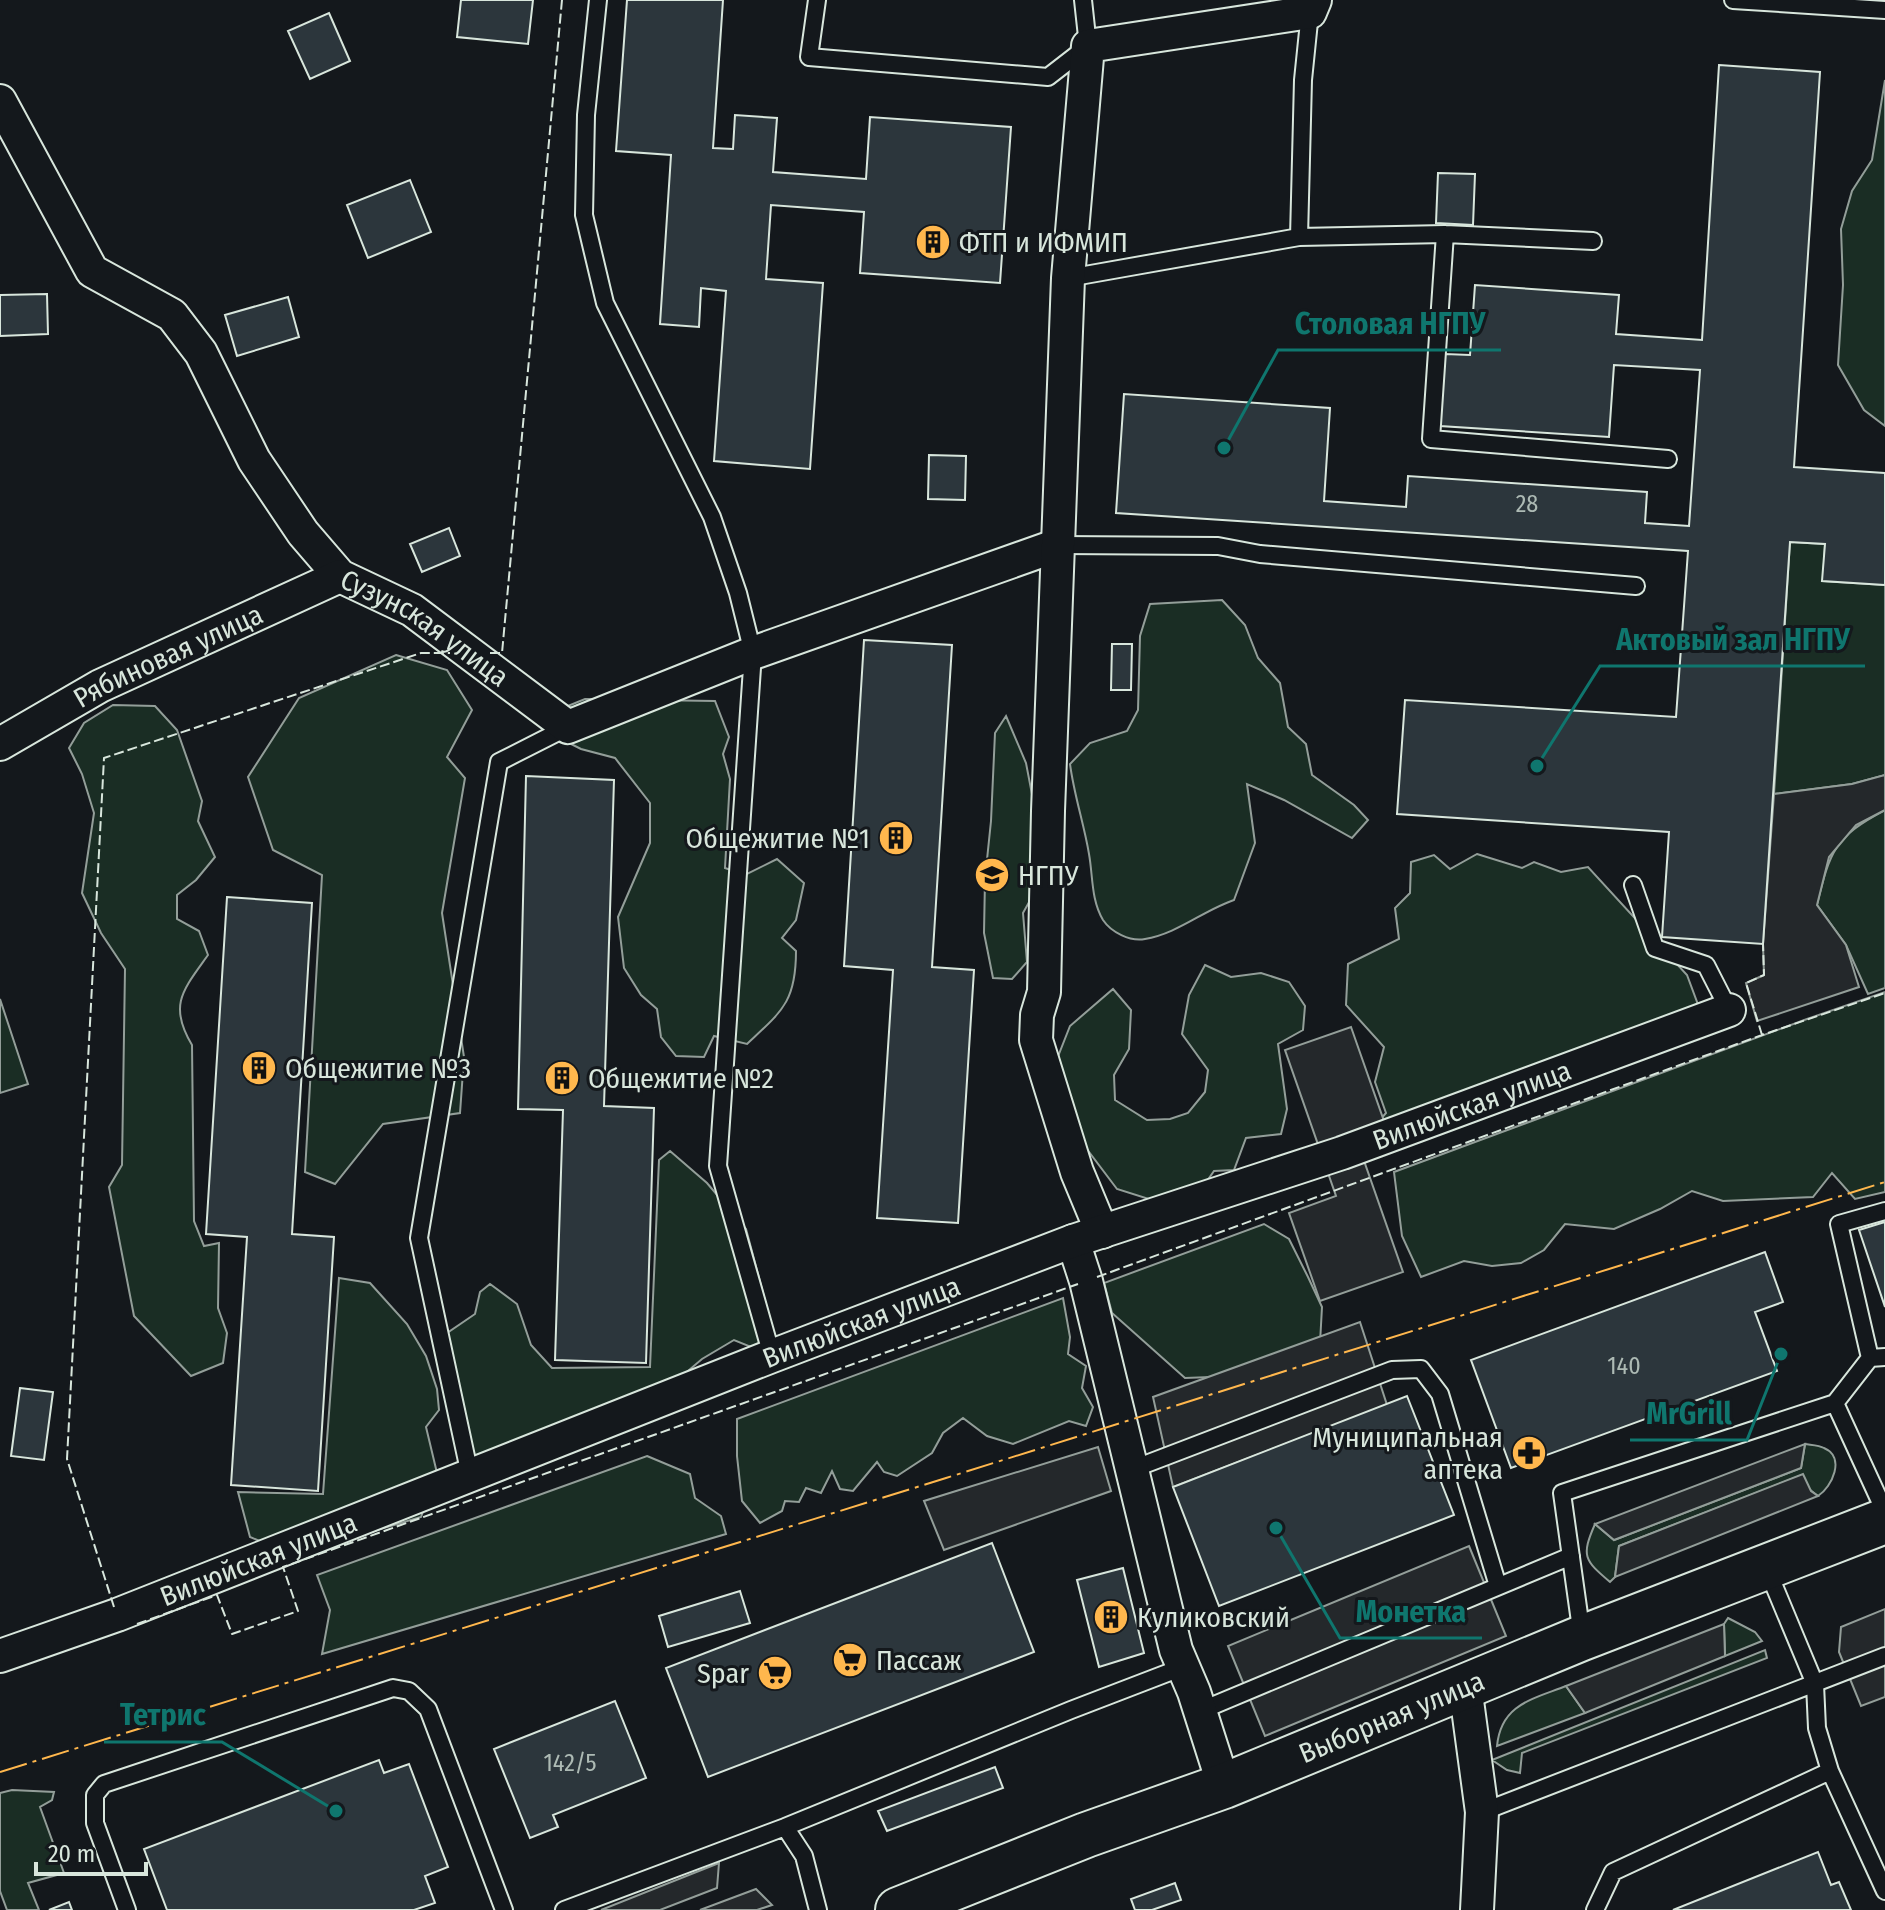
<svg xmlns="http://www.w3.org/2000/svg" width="1885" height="1910" viewBox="0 0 1885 1910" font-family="'Fira Sans Condensed',sans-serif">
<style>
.green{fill:#1a2d24;stroke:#939e99;stroke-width:2}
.parking{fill:#24282b;stroke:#939e99;stroke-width:2}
.building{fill:#2c363c;stroke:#d8e6dc;stroke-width:2}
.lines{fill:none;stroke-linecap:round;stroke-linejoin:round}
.lane-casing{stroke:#d8e6dc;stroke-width:20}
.street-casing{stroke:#d8e6dc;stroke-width:36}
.secondary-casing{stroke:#d8e6dc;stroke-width:48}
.lane{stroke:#14181c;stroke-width:16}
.street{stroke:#14181c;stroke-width:32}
.secondary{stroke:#14181c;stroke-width:44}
.fence{stroke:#d8e6dc;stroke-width:2;stroke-dasharray:10 4;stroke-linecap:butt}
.power{stroke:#ffb74d;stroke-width:2;stroke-dasharray:28 6 4 6;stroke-linecap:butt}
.labels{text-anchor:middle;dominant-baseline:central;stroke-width:6;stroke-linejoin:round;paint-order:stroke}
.number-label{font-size:24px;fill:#adbab4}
.poi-label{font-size:28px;fill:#d8e6dc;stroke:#14181c;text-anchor:start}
.street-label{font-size:28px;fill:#d8e6dc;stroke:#14181c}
.leader{fill:none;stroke:#0f766e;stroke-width:3}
.callout-dot{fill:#0f766e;stroke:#14181c;stroke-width:3}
.callout-label{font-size:30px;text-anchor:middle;font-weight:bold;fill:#0f766e;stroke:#14181c;stroke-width:6;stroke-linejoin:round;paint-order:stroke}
</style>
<rect width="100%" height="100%" fill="#14181c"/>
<!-- green -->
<path class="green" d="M 1885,80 L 1885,426 L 1864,410 L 1838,365 L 1843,285 L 1841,229 L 1852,191 L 1872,160 Z
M 1790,542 L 1825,544 L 1823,581 L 1885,585 L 1885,775 L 1852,784 L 1774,794 Z
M 1222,600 L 1245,625 L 1258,658 L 1280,683 L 1288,727 L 1306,744 L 1312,775 L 1354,805 L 1368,820 L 1352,838 L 1284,800 L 1247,784 L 1255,843 L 1234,900 C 1204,910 1177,934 1145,939 C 1130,942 1111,932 1103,920 C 1091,900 1093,876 1089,854 C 1084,824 1074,795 1070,764 L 1090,743 L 1127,731 L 1138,710 L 1140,636 L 1150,604 Z
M 396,655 L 447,670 L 472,710 L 447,757 L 465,778 L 442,913 L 464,1057 L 460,1113 L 383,1124 L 335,1184 L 305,1172 L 322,875 L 273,850 L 248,777 L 299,698 Z
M 585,699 L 715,701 L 729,737 L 723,754 L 730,779 L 725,868 L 745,875 L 777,859 L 804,883 L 796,920 L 782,938 L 796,951 C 796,1002 782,1011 747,1044 L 714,1036 L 704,1057 L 676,1056 L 661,1037 L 657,1009 L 641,995 L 624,968 L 618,917 L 650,843 L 650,803 L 615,758 L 581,749 L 553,735 L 558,710 Z
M 113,705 L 155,706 L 177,730 L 202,801 L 198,821 L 215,857 L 196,880 L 177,895 L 177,919 L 199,931 L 208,955 C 183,990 168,1005 192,1045 L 194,1221 L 204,1246 L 219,1243 L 218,1308 L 227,1333 L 223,1363 L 191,1376 L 134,1316 L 109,1187 L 122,1165 L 125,969 L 101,933 L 82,893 L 94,813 L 82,774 L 69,748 L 84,723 Z
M 1006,716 L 1026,763 L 1036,815 L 1037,888 L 1023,913 L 1027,962 L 1012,979 L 993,978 L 984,933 L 985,879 L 991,821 L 995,733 Z
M 1885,810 L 1885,988 L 1868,994 L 1846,945 L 1817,905 C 1830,851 1834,837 1885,810 Z
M 1477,854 L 1522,868 L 1534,862 L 1561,872 L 1588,867 L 1687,975 L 1700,1010 L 1366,1136 L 1386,1113 L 1375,1082 L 1384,1047 L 1346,1005 L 1348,964 L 1399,939 L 1395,908 L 1410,893 L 1411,862 L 1434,855 L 1450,869 Z
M 1205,965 L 1231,977 L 1261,973 L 1289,982 L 1305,1006 L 1303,1030 L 1278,1044 L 1287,1109 L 1281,1134 L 1246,1138 L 1234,1170 L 1214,1171 L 1198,1194 L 1155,1201 L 1117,1189 L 1077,1136 L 1057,1059 L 1070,1026 L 1113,989 L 1131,1010 L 1129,1049 L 1114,1075 L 1115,1100 L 1147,1120 L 1170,1119 L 1188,1113 L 1205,1092 L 1208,1070 L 1182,1034 L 1189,995 Z
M 1885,992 L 1885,1192 L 1855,1199 L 1832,1173 L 1813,1197 L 1723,1201 L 1692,1191 L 1660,1209 L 1614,1229 L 1565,1224 L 1544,1250 L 1521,1263 L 1492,1266 L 1464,1261 L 1421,1277 L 1402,1236 L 1394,1172 L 1807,1019 Z
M 0,999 L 28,1084 L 0,1093 Z
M 670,1151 L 707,1183 L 746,1229 L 775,1338 L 751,1347 L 734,1340 L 702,1359 L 668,1388 L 476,1465 L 434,1342 L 475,1314 L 480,1292 L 490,1284 L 517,1304 L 531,1345 L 552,1368 L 650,1367 L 659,1160 Z
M 1264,1224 L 1289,1239 L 1308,1277 L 1322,1307 L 1320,1343 L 1237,1376 L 1185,1378 L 1112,1313 L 1104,1283 Z
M 339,1278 L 370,1283 L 407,1324 L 426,1356 L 437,1389 L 439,1410 L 426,1427 L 437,1473 L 421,1517 L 293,1555 L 250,1537 L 238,1492 L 323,1494 Z
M 1063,1298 L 1070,1337 L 1068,1354 L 1086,1366 L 1082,1388 L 1093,1407 L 1086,1426 L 1069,1421 L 1013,1444 L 987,1436 L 963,1418 L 943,1433 L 932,1453 L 897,1476 L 884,1472 L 877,1462 L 853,1491 L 840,1489 L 832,1471 L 821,1493 L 806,1488 L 799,1502 L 785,1501 L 782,1511 L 760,1523 L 742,1501 L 737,1456 L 737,1419 Z
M 1805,1444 C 1811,1445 1819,1445 1824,1448 C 1846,1457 1832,1487 1818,1496 L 1809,1489 L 1802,1475 L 1619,1546 L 1615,1577 L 1610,1582 C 1584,1560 1581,1556 1595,1524 L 1614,1540 L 1801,1468 Z
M 647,1456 L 690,1474 L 695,1498 L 721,1516 L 726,1534 L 322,1654 L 330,1610 L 317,1575 Z
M 1728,1618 L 1755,1632 L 1762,1641 L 1725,1656 L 1724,1624 Z
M 1765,1650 L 1767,1658 L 1522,1753 L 1520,1773 L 1507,1770 L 1492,1760 Z
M 1566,1686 L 1585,1713 L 1497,1746 C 1501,1704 1533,1699 1566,1686 Z
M 12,1790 L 54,1792 L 52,1800 L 40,1807 L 64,1873 L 28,1883 L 39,1910 L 7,1910 L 0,1891 L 0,1793 Z"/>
<!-- parking -->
<path class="parking" d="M 1885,775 L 1885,810 L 1856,825 L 1829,857 L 1817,905 L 1846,945 L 1859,987 L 1757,1021 L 1746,983 L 1764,975 L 1763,944 L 1774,794 L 1852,784 Z
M 1351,1027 L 1385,1124 L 1355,1135 L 1403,1272 L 1320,1301 L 1289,1213 L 1336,1196 L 1285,1050 Z
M 1360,1322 L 1387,1405 L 1173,1487 L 1153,1397 Z
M 1805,1444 L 1801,1468 L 1614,1540 L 1595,1524 Z
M 1098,1447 L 1111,1491 L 944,1550 L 924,1501 Z
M 1803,1474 L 1811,1491 L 1818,1496 L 1615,1577 L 1619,1546 Z
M 1469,1546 L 1506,1636 L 1265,1736 L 1228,1646 Z
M 1885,1609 L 1885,1697 L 1861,1706 L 1839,1652 L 1841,1627 Z
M 1724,1624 L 1725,1656 L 1585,1713 L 1566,1686 Z
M 719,1863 L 717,1888 L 660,1910 L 601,1910 Z
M 756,1889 L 772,1905 L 757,1910 L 700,1910 Z"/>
<!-- building -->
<path class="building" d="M 461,0 L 533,0 L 528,44 L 457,37 Z
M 627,0 L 723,0 L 713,148 L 733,149 L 735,115 L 777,118 L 773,172 L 866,179 L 870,117 L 1011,127 L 1000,283 L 860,273 L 864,212 L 771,205 L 766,279 L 823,283 L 810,469 L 714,461 L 726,291 L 701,288 L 699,327 L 660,324 L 671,155 L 616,151 Z
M 329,13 L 350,61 L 310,79 L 288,31 Z
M 1719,65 L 1820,72 L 1794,467 L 1885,473 L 1885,585 L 1822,581 L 1825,544 L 1790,542 L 1763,944 L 1662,937 L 1669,832 L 1397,814 L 1405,700 L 1676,717 L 1688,551 L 1116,513 L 1124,394 L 1330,408 L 1324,501 L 1406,507 L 1408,476 L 1647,492 L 1645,523 L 1689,526 L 1700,370 L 1614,365 L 1609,437 L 1440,426 L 1445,354 L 1470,355 L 1475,285 L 1619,295 L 1616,334 L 1702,340 Z
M 1438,173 L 1475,174 L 1473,225 L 1436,223 Z
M 410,180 L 431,232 L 368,258 L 347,205 Z
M 47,294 L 48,334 L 0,336 L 0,295 Z
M 288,297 L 299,337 L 237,356 L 225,315 Z
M 929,455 L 966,456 L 965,500 L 928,499 Z
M 449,528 L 460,556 L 422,572 L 410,544 Z
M 864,640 L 952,645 L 932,967 L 974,970 L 958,1223 L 877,1218 L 893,970 L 844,966 Z
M 1112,644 L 1132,644 L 1131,690 L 1111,690 Z
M 526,776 L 614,780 L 604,1106 L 654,1108 L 646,1363 L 555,1360 L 563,1110 L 518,1109 Z
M 227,897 L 312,903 L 292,1234 L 334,1237 L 318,1491 L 231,1485 L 247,1237 L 206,1234 Z
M 1885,1222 L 1885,1307 L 1859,1230 Z
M 1765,1252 L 1783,1302 L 1755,1312 L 1777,1371 L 1511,1468 L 1471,1360 Z
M 20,1388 L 53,1392 L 44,1460 L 11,1456 Z
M 1407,1396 L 1454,1515 L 1219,1606 L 1173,1487 Z
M 992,1543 L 1034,1652 L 708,1777 L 666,1668 Z
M 1123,1568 L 1144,1653 L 1099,1667 L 1077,1580 Z
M 740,1591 L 750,1623 L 668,1647 L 659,1616 Z
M 615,1701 L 646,1778 L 553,1815 L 558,1827 L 530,1838 L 494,1749 Z
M 379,1760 L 384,1773 L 409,1764 L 448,1867 L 425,1876 L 435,1903 L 414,1910 L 167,1910 L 144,1849 Z
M 995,1767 L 1003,1788 L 887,1831 L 878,1811 Z
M 1818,1852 L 1831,1885 L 1839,1882 L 1851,1910 L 1673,1910 Z
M 1175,1883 L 1181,1900 L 1152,1910 L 1135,1910 L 1131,1899 Z
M 69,1902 L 72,1910 L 49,1910 Z"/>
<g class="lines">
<!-- lane casing -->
<g class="lane-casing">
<path id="lane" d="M 598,0 L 586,115 L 584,215 L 605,303 L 712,517 L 738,593 L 753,653 L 718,1166 L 772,1356
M 817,0 L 809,57 L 1048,77 L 1088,46 L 1083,0
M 1733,0 L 1885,10
M 1445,234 L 1431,439 L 1668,459
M 1299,237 L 1303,80 L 1310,12
M 1068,278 L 1299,237 L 1445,234 L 1593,241
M 1058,545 L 1218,546 L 1260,554 L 1636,586
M 1633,885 L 1655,948 L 1706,965 L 1729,1010
M 1870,1358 L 1839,1224 L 1885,1211
M 1835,1403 L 1870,1358 L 1885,1357
M 1133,1469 L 1392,1370 L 1421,1369 L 1440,1394 L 1498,1586
M 470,1475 L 419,1238 L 499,762 L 568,727
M 1582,1636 L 1562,1493 L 1835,1403 L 1885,1512
M 1200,1711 L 1571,1556
M 1830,1771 L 1885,1891
M 1482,1812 L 1885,1656
M 785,1827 L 804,1856 L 818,1910
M 127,1910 L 95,1823 L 95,1795 L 104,1784 L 393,1688 L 409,1691 L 428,1709 L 504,1910
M 564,1910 L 785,1827 L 1071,1710 L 1183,1667
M 1595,1910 L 1613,1872 L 1830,1771 L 1817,1728 L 1815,1684 L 1767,1569"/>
</g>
<!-- street casing -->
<g class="street-casing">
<g id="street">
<path id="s1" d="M 0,101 L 92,271 L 172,315 L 201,353 L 254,460 L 303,533 L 340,576 L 412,610 L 568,727 L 753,653 L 1058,545"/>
<path id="s2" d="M 0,744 L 100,686 L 340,576"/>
<path d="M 1102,1232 L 1077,1172 L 1036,1040 L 1037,1015 L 1044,992 L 1048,811 L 1068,278 L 1088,46 L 1310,12 L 1315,0"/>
<path d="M 1073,1241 L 1086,1281 L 1176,1650 L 1194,1692 L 1224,1786"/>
<path id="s3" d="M 0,1656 L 117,1615 L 772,1356 L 1073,1241 L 1342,1153 L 1729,1010"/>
<path d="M 1465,1686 L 1482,1812 L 1477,1910"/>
</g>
</g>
<!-- secondary casing -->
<g class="secondary-casing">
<g id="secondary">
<path id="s4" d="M 898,1910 L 1086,1835 L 1224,1786 L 1582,1638 L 1885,1521"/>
</g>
</g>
<!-- lane -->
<use href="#lane" class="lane"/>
<!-- street -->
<use href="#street" class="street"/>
<!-- secondary -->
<use href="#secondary" class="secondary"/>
<!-- fence -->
<path class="fence" d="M 1884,0 L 1885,0
M 490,653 L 502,653 L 562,0
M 1762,1035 L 1746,983 L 1764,975 L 1763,944
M 1097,1277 L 1762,1035 L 1885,993
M 114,1607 L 67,1459 L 104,758 L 421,653 L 450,653
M 137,1624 L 217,1595 L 232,1634 L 298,1611 L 283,1567 L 1078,1284"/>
<!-- power -->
<path class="power" d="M 0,1772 L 946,1478 L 1885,1182"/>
</g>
<!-- icons -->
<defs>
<g id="building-disc" transform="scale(1.8)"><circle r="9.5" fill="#ffb74d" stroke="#14181c"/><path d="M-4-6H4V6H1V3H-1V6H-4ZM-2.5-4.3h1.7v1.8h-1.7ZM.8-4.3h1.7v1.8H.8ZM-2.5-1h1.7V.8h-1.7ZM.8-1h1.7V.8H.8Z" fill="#111"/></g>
<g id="university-disc" transform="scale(1.8)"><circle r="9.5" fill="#ffb74d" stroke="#14181c"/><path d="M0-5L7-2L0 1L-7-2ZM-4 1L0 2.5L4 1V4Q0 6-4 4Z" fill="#111"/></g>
<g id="pharmacy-disc" transform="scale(1.8)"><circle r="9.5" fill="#ffb74d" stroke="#14181c"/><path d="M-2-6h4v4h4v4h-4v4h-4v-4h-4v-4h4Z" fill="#111"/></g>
<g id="supermarket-disc" transform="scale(1.8)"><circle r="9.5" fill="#ffb74d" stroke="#14181c"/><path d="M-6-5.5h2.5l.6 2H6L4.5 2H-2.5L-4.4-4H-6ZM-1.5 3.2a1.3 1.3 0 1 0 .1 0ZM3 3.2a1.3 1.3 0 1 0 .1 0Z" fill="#111"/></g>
</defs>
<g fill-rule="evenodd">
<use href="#building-disc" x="933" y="242"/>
<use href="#building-disc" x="896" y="838"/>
<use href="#university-disc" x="992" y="875"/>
<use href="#building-disc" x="259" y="1068"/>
<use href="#building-disc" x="562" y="1078"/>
<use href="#pharmacy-disc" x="1529" y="1453"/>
<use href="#building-disc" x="1111" y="1617"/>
<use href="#supermarket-disc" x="850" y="1660"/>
<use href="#supermarket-disc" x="775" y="1673"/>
</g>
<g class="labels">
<!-- number labels -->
<g class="number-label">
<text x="1527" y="504">28</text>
<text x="1624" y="1366">140</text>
<text x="570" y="1763">142/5</text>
</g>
<!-- poi labels -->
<g class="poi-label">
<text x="959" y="242">ФТП и ИФМИП</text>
<text x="870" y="838" text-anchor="end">Общежитие №1</text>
<text x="1018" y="875">НГПУ</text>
<text x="285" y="1068">Общежитие №3</text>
<text x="588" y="1078">Общежитие №2</text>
<text x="1503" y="1437" text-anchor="end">Муниципальная<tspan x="1503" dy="32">аптека</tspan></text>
<text x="1137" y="1617">Куликовский</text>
<text x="876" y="1660">Пассаж</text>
<text x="749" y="1673" text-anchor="end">Spar</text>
</g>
<!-- street labels -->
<g class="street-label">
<text stroke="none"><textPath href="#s1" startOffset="696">Сузунская улица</textPath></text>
<text stroke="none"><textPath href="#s2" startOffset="190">Рябиновая улица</textPath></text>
<text stroke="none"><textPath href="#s3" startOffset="1572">Вилюйская улица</textPath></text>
<text stroke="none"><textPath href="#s3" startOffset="924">Вилюйская улица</textPath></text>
<text stroke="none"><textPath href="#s3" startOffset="276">Вилюйская улица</textPath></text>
<text stroke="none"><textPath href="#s4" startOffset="530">Выборная улица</textPath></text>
</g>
</g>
<!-- callouts -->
<path class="leader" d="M1224 448L1278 350H1501M1537 766L1600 666H1865M1781 1354L1747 1440H1630M1276 1528L1340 1638H1482M336 1811L222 1742H104"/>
<g class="callout-dot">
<circle cx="1224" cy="448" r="8"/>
<circle cx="1537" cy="766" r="8"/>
<circle cx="1781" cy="1354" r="8"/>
<circle cx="1276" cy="1528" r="8"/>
<circle cx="336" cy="1811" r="8"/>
</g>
<g class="callout-label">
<text x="1390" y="334">Столовая НГПУ</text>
<text x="1733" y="650">Актовый зал НГПУ</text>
<text x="1689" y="1424">MrGrill</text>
<text x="1411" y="1622">Монетка</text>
<text x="163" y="1725">Тетрис</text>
</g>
<!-- scale -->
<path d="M36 1862v12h110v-12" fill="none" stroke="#d8e6dc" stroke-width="4"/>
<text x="48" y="1862" font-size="24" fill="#d8e6dc" stroke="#14181c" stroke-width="6" paint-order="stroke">20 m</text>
</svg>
